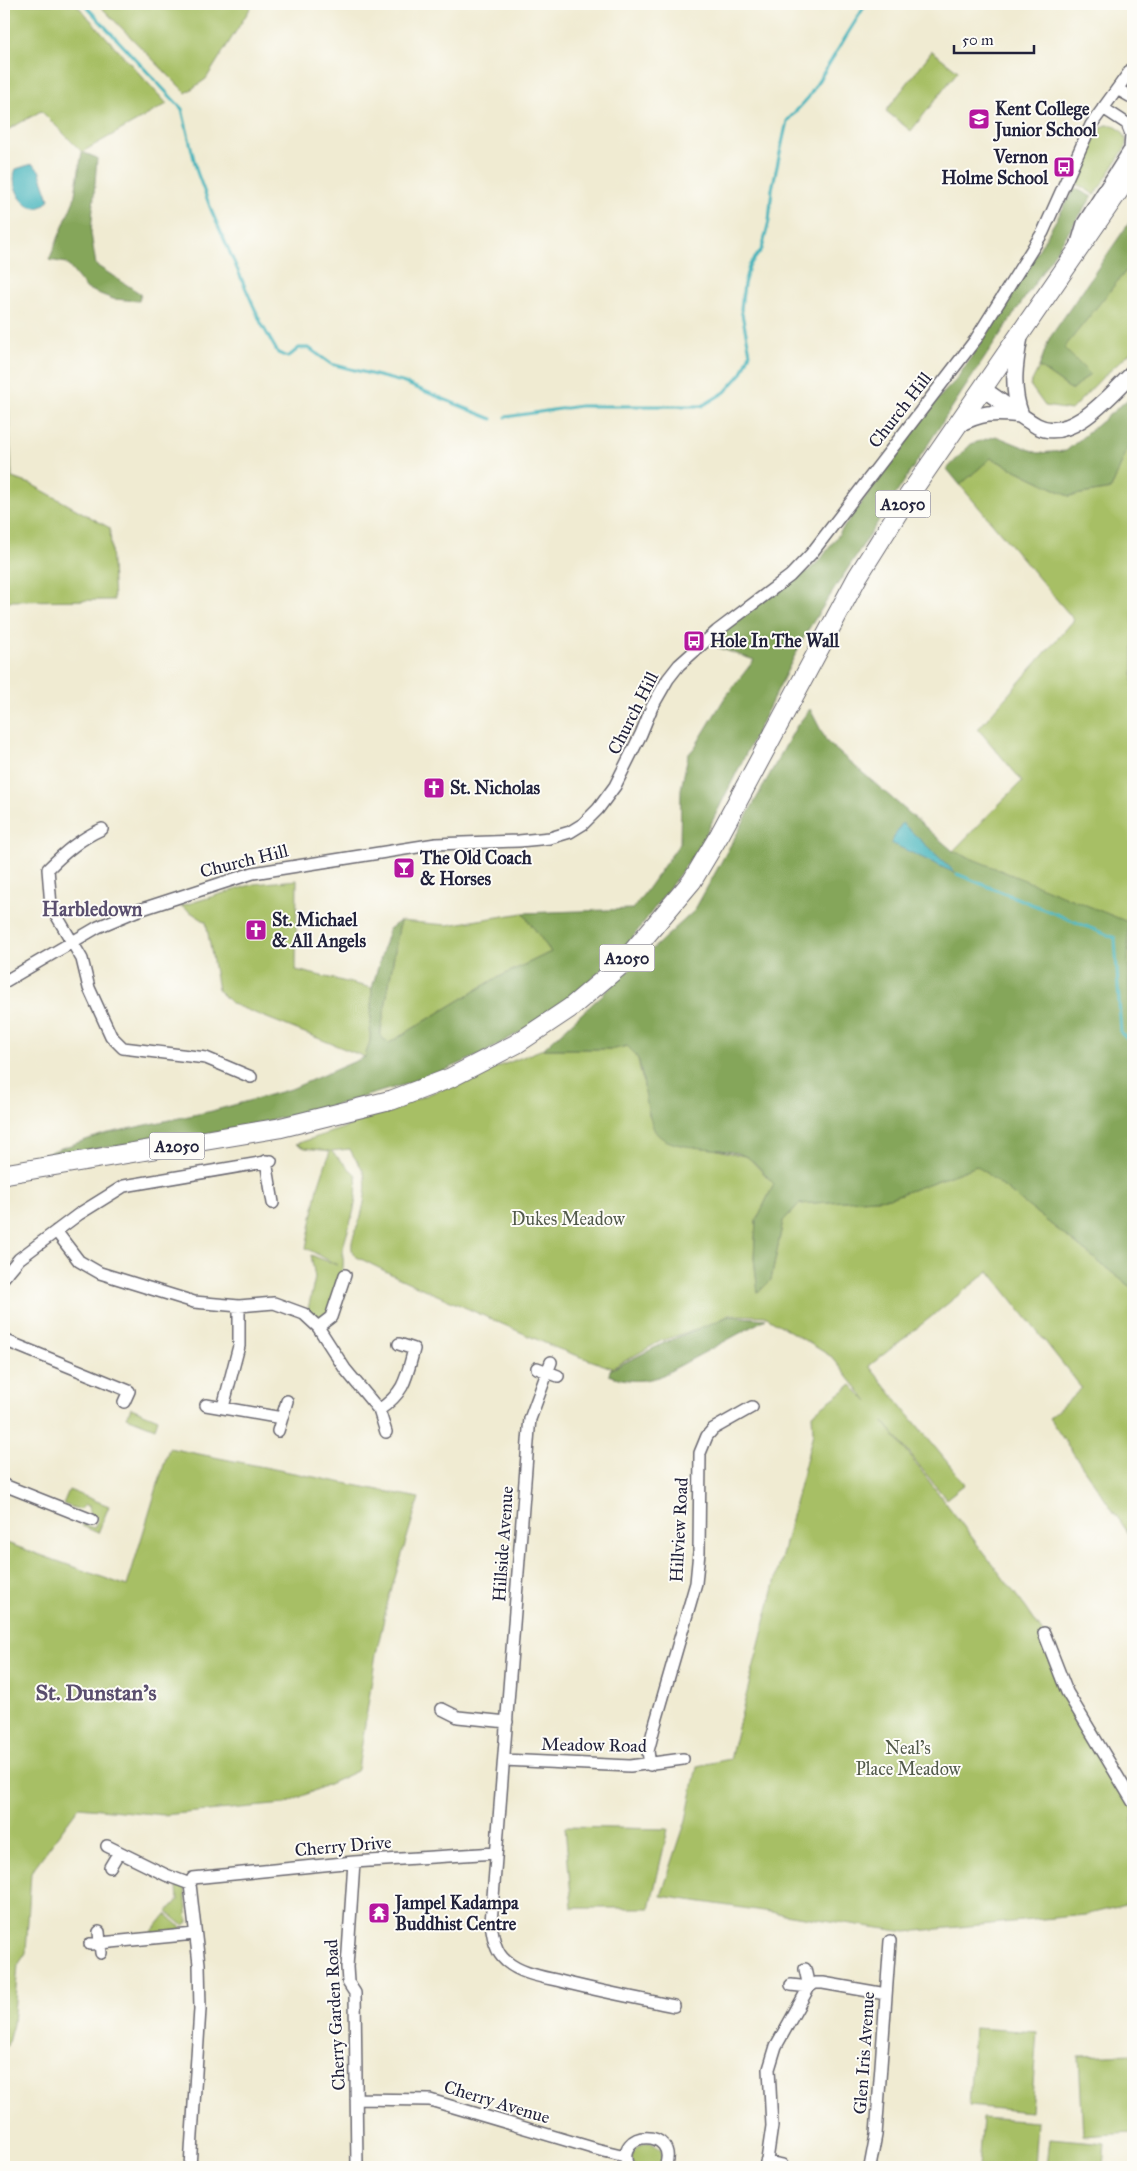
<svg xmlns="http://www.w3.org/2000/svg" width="1137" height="2171" viewBox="0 0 1137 2171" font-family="'IM FELL Great Primer',serif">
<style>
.green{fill:#a7bf65;stroke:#647050}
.forest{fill:#85a65a;stroke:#54644a}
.water{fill:#43b3bb;stroke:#326a7b}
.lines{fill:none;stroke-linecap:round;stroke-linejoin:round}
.stream{stroke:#43b3bb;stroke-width:3}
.minor-casing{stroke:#6a6870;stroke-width:14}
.tertiary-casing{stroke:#6a6870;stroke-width:18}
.primary-casing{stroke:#6a6870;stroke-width:21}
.minor{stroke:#fff;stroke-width:11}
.tertiary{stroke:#fff;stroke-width:15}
.primary{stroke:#fff;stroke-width:19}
.labels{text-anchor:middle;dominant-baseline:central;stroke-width:4;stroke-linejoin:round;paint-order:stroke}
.shield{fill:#fdfcf7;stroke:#646373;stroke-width:1}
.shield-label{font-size:16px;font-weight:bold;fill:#22223b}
.poi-label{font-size:18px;font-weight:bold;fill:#22223b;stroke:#fdfcf7;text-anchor:start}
.street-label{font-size:18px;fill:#22223b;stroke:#fdfcf7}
.park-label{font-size:18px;fill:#51594a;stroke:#fdfcf7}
.quarter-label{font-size:20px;font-weight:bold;fill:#5a4f6e;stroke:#fdfcf7}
.district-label{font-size:22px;font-weight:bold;fill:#5a4f6e;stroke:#fdfcf7}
</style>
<rect width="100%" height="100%" fill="#fdfcf7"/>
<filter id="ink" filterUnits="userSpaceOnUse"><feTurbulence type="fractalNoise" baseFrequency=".02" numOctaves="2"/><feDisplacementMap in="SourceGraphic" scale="10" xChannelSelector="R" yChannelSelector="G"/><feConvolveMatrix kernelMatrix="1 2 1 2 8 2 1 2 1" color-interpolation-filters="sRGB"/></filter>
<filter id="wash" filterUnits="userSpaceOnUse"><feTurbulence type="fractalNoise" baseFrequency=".0096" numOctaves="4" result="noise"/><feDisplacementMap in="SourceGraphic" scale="20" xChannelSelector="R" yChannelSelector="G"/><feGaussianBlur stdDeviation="1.12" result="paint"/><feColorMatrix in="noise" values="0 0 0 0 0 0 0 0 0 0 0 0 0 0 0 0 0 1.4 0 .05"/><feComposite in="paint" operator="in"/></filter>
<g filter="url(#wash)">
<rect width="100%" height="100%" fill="#f0ebd2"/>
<!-- green -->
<path class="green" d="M 4,4 L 76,4 L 167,104 L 82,152 L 41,111 L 4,132 Z
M 98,4 L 253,4 L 206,79 L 186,93 Z
M 932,51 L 958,71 L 911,131 L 886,111 Z
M 1106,125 C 1118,125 1126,132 1127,145 L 1095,195 L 1074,182 L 1095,132 Z
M 1133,262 L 1133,350 L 1102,378 L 1071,410 L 1045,406 L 1030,385 L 1039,367 L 1072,390 L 1090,374 L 1063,348 Z
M 4,353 L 6,353 L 12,478 L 31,484 L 110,528 L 114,600 L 4,601 Z
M 1133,435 L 1133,1031 L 953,851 L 1022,781 L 978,729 L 1074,620 L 960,485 L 991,458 L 1069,496 L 1111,489 Z
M 297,880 L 296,970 L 372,988 L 370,1041 L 365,1057 L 232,1004 L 218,990 L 206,922 L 181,906 L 254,884 Z
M 523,913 L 551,952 L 493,980 L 389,1043 L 380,1036 L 400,921 L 447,925 Z
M 627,1046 L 637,1056 L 648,1103 L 649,1116 L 673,1143 L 709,1148 L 748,1157 L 774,1184 L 756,1221 L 754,1258 L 758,1292 L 771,1280 L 783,1221 L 799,1204 L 890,1198 L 977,1166 L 1133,1289 L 1133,1540 L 1049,1418 L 1082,1388 L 989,1271 L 869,1366 L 965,1484 L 946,1499 L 884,1422 L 1026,1608 L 1049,1642 L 1055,1666 L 1133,1802 L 1133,1903 L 1085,1915 L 906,1932 L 661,1896 L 686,1820 L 697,1766 L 730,1759 L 813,1433 L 812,1414 L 851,1385 L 868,1402 L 832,1357 L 765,1316 L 729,1315 L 713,1324 L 661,1341 L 612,1368 L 556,1348 L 399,1278 L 355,1256 C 346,1245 358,1228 361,1216 C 364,1203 368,1186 364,1173 C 361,1164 353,1158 350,1149 L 331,1151 L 356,1175 C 359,1203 351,1218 344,1244 C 342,1252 344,1260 343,1268 C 341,1286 333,1309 321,1322 L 308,1309 L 315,1278 L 311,1255 L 337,1265 L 306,1248 L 318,1187 L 330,1151 L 305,1148 L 296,1144 L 346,1127 L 543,1049 L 614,1049 Z
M 131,1408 L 158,1419 L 155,1428 L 127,1417 Z
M 169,1448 L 419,1498 L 388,1601 L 376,1654 L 358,1769 L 357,1771 L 285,1804 L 163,1815 L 79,1807 L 31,1872 L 26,1953 L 18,1965 L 13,2024 L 7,2046 L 4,2046 L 4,1542 L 127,1586 Z
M 69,1490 L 109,1506 L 98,1533 L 82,1526 L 83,1524 L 94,1528 L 98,1519 L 89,1513 L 89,1506 L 85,1505 L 80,1510 L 63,1504 Z
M 565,1827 L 668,1829 L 650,1908 L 572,1908 Z
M 185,1886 L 188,1922 L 184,1926 L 167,1912 L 178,1900 L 177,1887 Z
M 166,1914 L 182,1928 L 178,1932 L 149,1935 Z
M 974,2028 L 1037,2032 L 1031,2112 L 969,2106 Z
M 1133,2054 L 1133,2133 L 1083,2136 L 1079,2056 Z
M 982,2118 L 1037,2122 L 1034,2167 L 978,2167 Z
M 1050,2138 L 1105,2143 L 1103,2167 L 1047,2167 Z
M 650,2142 L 662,2150 L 661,2167 L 635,2167 C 627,2153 637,2144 650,2142 Z"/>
<!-- forest -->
<path class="forest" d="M 82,152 L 97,158 L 91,233 L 96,265 L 141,294 L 139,301 L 113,299 L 87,289 L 66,263 L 49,260 L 74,200 Z
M 1075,188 L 1092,197 L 962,392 L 806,633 L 699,848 L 624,949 L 581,989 L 534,1024 L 482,1054 L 427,1078 L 325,1108 L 219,1132 L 34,1157 L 104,1134 L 212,1111 L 291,1089 L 365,1057 L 370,1041 L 372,988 L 389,929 L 400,921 L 380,1036 L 389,1043 L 493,980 L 551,952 L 523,913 L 633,909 L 680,843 L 681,789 L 688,755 L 695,747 L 724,699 L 754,660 L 713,646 L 728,627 L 801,572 L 807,572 L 821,559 L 929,408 L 956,380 L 1007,303 Z
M 1133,217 L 1133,262 L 1064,348 L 1090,374 L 1072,390 L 1039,367 L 1049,339 Z
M 1133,395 L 1133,435 L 1111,489 L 1069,496 L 991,458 L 960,485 L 947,469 L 971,444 L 996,436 L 1038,453 L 1066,451 Z
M 810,709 L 827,742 L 953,851 L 1128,922 L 1129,1027 L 1133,1031 L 1133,1289 L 977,1166 L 890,1198 L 799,1204 L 783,1221 L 771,1280 L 758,1293 L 754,1258 L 756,1221 L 774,1184 C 766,1176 756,1162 747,1157 C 722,1144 678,1153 658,1135 C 646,1124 645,1074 637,1057 C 635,1053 630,1049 627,1046 L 615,1049 L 543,1049 L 694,911 L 796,727 Z
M 729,1316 L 766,1319 L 659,1377 C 641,1382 627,1382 609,1375 L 610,1370 L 666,1342 Z"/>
<!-- water -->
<path class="water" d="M 32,164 L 39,170 L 49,199 C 32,225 7,188 16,169 Z
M 902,823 L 957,874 L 891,843 Z"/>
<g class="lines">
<!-- stream -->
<path class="stream" d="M 84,4 L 182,109 L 197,172 L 212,212 L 261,323 L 278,353 L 288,357 L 299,348 L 309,348 L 331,364 L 402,382 L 492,419
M 506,417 L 580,406 L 702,406 L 725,392 L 742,373 L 750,353 L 741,309 L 744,284 L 749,266 L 762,249 L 769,221 L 772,189 L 787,121 L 808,98 L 866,4
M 957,874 L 1115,938 L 1121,1033 L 1133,1045"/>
</g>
</g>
<g filter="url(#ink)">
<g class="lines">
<!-- minor casing -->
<g class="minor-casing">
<path id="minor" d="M 1117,89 L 1133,98
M 1103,108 L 1132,127
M 1077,243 L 1083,223 L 1130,149 L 1131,134 L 1127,124
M 102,829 C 80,839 65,852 48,869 L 51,906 L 82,959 L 89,988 L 111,1036 L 123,1048 L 206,1058 L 251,1077
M 4,982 L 98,927 L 136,911 L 253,873 L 436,844 L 519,841 L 550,838 L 570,832 L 583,824 L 598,809 L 615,786 L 641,734 L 652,707 L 668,679 L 679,665 L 717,631 L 790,576 L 811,554 L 976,339 L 1043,232 L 1091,125 L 1133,67
M 266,1161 L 273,1203
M 56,1231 L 79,1261 L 100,1273 L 194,1302 L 239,1306 L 274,1303 L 304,1314 L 318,1327 L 345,1369 L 379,1410 L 386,1432
M 4,1277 L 19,1259 L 79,1214 L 124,1186 L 271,1161
M 318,1327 L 331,1317 L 345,1275
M 4,1340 L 129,1391 L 124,1402
M 551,1362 L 530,1419 L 529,1429 L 491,1923 C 493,1937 495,1952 506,1961 C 521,1974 543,1977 560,1981 C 598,1991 636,1998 674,2006
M 537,1368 L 558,1376
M 206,1405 L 282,1418
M 223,1407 L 239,1346 L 239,1306
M 379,1410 C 405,1392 406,1379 414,1349 L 399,1344
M 278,1431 L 287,1401
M 4,1485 L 92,1520
M 1044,1633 L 1067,1692 L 1133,1802
M 442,1709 L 458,1717 L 507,1722
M 504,1760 L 630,1766 L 683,1759
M 650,1765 L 648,1751 L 654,1728 L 696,1583 L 699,1552 L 700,1453 L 707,1436 L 713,1429 L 752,1407
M 107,1846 L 166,1875 L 190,1884
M 354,1862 L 347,1967 L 348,1982 L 355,1993 L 357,2167
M 110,1867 L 119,1852
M 99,1932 L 101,1953
M 90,1944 L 195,1934
M 791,1985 L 809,1987 L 805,1969
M 356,2099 L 430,2100 L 596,2149 L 625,2156
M 766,2162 L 782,2165
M 190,2167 L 200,2009 L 199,1964 L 190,1884 L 193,1878 L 354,1862 L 496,1853
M 628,2167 C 613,2128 680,2128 665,2167
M 766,2167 L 772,2126 L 769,2069 L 776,2046 L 809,1987 L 815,1983 L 823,1983 L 886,1994
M 870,2167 L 876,2135 L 890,1941"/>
</g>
<!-- tertiary casing -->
<g class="tertiary-casing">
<path id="tertiary" d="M 983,389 C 1001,401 1018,415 1037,426 C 1071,444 1111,394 1133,373
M 957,425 C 982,412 993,412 1021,415 C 1011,389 1015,363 1020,337"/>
</g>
<!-- primary casing -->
<g class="primary-casing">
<path id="primary" d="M 4,1174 L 279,1128 L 392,1100 L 450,1078 L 516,1044 L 570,1008 L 622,964 L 692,881 L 720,834 L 858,576 L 907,498 L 1133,170"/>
</g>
<!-- minor -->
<use href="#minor" class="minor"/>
<!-- tertiary -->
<use href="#tertiary" class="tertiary"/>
<!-- primary -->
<use href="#primary" class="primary"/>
</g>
</g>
<!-- icons -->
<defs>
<g id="school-square" transform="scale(1.125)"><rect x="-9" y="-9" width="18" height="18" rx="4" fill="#b5179e" stroke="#fdfcf7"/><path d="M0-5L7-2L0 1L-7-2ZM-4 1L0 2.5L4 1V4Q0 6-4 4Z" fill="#fff"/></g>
<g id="bus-square" transform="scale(1.125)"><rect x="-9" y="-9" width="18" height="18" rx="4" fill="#b5179e" stroke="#fdfcf7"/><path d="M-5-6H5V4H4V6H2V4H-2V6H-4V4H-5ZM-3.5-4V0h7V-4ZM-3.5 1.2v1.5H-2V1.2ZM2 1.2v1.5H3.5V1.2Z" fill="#fff"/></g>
<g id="church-square" transform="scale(1.125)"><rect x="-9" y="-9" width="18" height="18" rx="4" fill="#b5179e" stroke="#fdfcf7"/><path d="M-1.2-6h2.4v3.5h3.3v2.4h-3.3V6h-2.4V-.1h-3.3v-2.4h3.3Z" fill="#fff"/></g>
<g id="bar-square" transform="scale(1.125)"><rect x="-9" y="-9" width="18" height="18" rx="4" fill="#b5179e" stroke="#fdfcf7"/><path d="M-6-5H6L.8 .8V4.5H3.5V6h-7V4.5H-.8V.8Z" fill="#fff"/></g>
<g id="temple-square" transform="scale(1.125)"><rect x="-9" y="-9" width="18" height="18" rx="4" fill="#b5179e" stroke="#fdfcf7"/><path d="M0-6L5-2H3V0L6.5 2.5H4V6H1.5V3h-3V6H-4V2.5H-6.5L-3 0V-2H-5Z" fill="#fff"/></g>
</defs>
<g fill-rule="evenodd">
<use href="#school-square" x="979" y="119"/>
<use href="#bus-square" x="1064" y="167"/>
<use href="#bus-square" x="694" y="641"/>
<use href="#church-square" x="434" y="788"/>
<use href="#bar-square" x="404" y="868"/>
<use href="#church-square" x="256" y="930"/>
<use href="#temple-square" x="379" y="1913"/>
</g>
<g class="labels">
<!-- shield labels -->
<g class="shield">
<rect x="875.5" y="490.5" width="55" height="27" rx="4"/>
<rect x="599.5" y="944.5" width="55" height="27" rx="4"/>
<rect x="149.5" y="1132.5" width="55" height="27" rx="4"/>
</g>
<g class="shield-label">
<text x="903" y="504">A2050</text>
<text x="627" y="958">A2050</text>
<text x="177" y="1146">A2050</text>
</g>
<!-- poi labels -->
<g class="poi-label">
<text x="995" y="109">Kent College<tspan x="995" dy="21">Junior School</tspan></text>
<text x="1048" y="157" text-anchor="end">Vernon<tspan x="1048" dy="21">Holme School</tspan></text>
<text x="710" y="641">Hole In The Wall</text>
<text x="450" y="788">St. Nicholas</text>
<text x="420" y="858">The Old Coach<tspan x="420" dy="21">&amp; Horses</tspan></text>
<text x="272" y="920">St. Michael<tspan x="272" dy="21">&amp; All Angels</tspan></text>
<text x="395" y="1903">Jampel Kadampa<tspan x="395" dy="21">Buddhist Centre</tspan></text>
</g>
<!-- street labels -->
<g class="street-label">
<text transform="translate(900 410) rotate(-52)">Church Hill</text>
<text transform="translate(633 713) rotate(-63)">Church Hill</text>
<text transform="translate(244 861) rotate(-14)">Church Hill</text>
<text transform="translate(679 1530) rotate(-87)">Hillview Road</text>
<text transform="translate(503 1544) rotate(-86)">Hillside Avenue</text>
<text transform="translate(594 1745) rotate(1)">Meadow Road</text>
<text transform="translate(343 1846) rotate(-5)">Cherry Drive</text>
<text transform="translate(335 2015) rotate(-93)">Cherry Garden Road</text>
<text transform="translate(864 2053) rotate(-86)">Glen Iris Avenue</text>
<text transform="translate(497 2102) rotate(17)">Cherry Avenue</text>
</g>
<!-- park labels -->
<g class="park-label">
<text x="568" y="1219">Dukes Meadow</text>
<text x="908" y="1748">Neal's<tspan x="908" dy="21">Place Meadow</tspan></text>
</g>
<!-- quarter labels -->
<g class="quarter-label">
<text x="92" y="909">Harbledown</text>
</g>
<!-- district labels -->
<g class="district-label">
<text x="96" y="1692">St. Dunstan's</text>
</g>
</g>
<!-- margin -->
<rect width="1137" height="2171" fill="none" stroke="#fdfcf7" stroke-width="20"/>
<!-- scale -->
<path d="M954 45v8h80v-8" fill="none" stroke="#22223b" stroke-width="2.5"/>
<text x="962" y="45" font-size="15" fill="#22223b" stroke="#fdfcf7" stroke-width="4" paint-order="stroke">50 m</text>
</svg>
